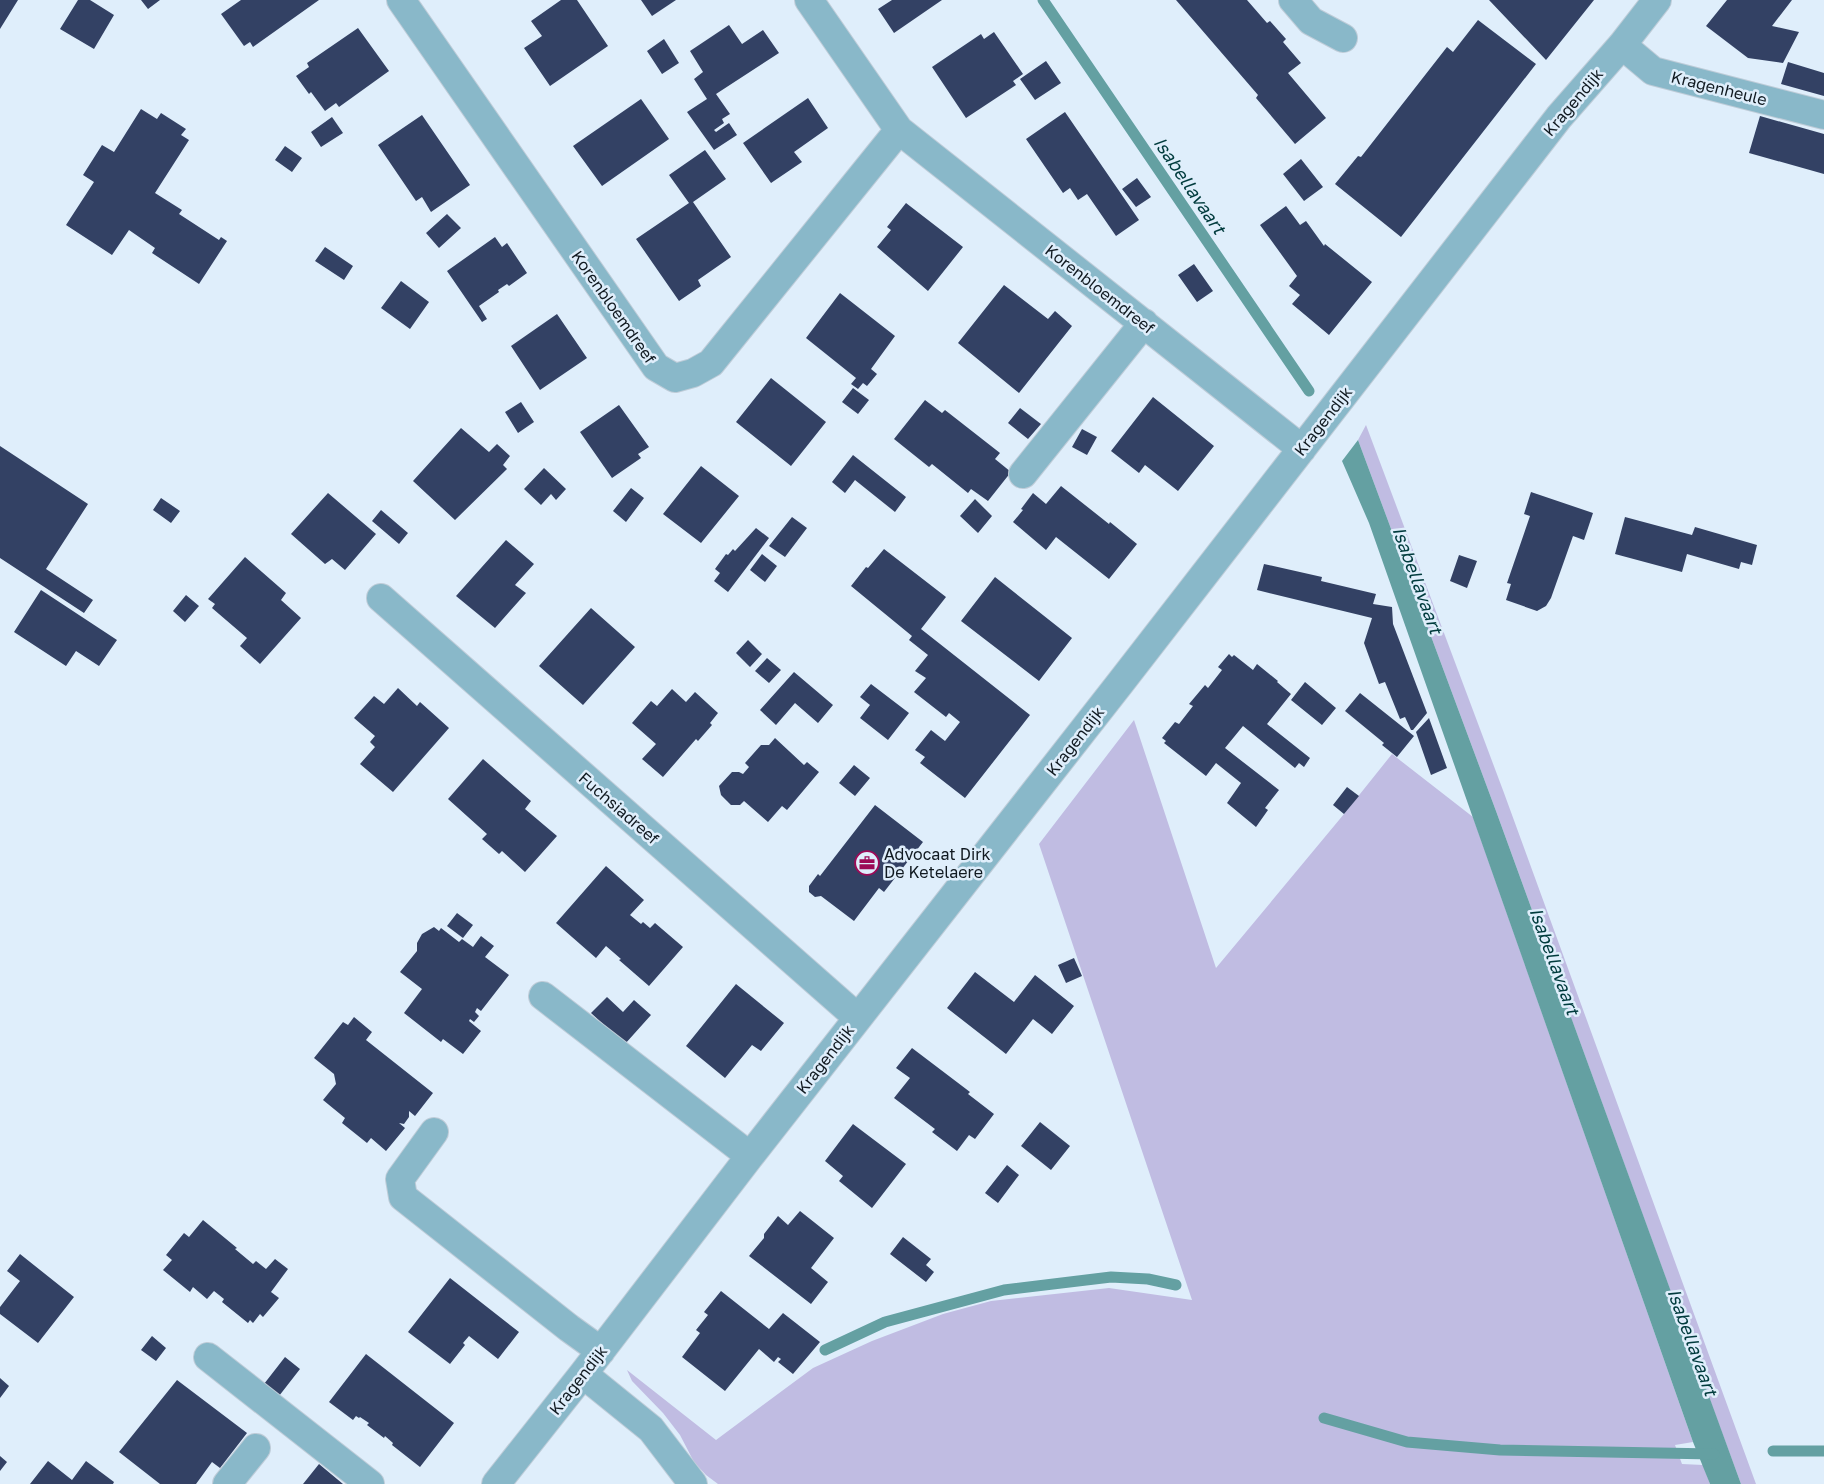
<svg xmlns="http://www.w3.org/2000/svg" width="1824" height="1484" viewBox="0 0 1824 1484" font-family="'Golos Text',sans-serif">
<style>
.green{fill:#c0bce2}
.water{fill:#64a0a2}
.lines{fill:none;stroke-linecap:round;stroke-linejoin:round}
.stream{stroke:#64a0a2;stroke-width:11}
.building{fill:#334164}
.minor-casing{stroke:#beccd8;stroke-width:30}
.minor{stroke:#89b8c9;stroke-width:28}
.labels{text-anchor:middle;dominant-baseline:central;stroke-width:5;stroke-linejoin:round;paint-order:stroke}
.street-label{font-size:16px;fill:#101920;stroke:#dfeefb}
.poi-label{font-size:16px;fill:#101920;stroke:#dfeefb;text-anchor:start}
.water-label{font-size:18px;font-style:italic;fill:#003b3d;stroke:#dfeefb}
</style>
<rect width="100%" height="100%" fill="#dfeefb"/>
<!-- green -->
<path class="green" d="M 1366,425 L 1504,793 L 1756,1484 L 1741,1484 L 1717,1419 L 1496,811 L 1358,440 Z
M 1134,720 L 1216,968 L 1344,814 L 1392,754 L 1473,817 L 1693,1442 L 1675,1445 L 1682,1464 L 1703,1465 L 1710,1484 L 718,1484 L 706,1475 L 694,1462 L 680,1435 L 663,1413 L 632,1381 L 627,1370 L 716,1440 L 813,1368 L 872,1341 L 943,1314 L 991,1301 L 1109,1288 L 1192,1300 L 1039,844 Z"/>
<!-- water -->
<path class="water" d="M 1358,440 L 1496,811 L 1741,1484 L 1710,1484 L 1693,1442 L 1369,523 L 1342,461 Z"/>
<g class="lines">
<!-- stream -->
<path class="stream" d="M 1043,0 L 1309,391
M 825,1350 L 885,1322 L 1004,1290 L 1111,1277 L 1148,1279 L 1176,1285
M 1324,1418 L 1407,1442 L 1500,1450 L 1714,1454
M 1773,1451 L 1824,1451"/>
</g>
<!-- building -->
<path class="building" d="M 0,0 L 18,0 L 0,29 Z
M 78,0 L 90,0 L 114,15 L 94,49 L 60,29 Z
M 141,0 L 160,0 L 148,9 Z
M 241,0 L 319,0 L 253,47 L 250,42 L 244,46 L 221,14 Z
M 561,0 L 577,0 L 608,46 L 550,86 L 524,48 L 542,36 L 531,21 Z
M 641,0 L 676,0 L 652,16 Z
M 892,0 L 942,0 L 894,33 L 878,9 Z
M 1176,0 L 1247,0 L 1267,23 L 1270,21 L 1286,39 L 1283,42 L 1301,63 L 1288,73 L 1326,118 L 1295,144 L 1256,98 L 1258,95 Z
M 1489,0 L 1594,0 L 1546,60 Z
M 1727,0 L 1792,0 L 1772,26 L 1799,32 L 1783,63 L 1748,58 L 1706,26 Z
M 1478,20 L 1536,64 L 1401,237 L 1335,184 L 1358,156 L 1361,157 L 1447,47 L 1453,52 Z
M 729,25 L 742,44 L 763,30 L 779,53 L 716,94 L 730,114 L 722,119 L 724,123 L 714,130 L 716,132 L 729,123 L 737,135 L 714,150 L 687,112 L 707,99 L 694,79 L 703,72 L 690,51 Z
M 358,28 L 389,71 L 339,107 L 336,103 L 325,111 L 311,92 L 309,94 L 296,76 L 309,67 L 307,63 Z
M 994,32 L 1023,74 L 1013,81 L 1016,85 L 966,118 L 932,67 L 981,34 L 984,39 Z
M 664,39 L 679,63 L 662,74 L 647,51 Z
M 1046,61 L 1061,83 L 1035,100 L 1020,79 Z
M 1788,62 L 1824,73 L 1824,96 L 1781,84 Z
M 808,98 L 828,128 L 794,152 L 802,162 L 771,183 L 743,143 Z
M 641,99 L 669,139 L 602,186 L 573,146 Z
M 141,109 L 157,119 L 161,113 L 186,129 L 181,135 L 189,140 L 155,193 L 182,210 L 179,214 L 219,240 L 221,237 L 227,241 L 199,284 L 152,253 L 155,248 L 129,230 L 112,255 L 66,225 L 94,182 L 83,175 L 102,145 L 114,152 Z
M 1065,112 L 1139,220 L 1116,236 L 1087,194 L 1078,200 L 1070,188 L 1063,193 L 1026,139 Z
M 422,115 L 470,185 L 431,212 L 422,197 L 416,201 L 378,145 Z
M 1760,116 L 1824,134 L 1824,174 L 1749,153 Z
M 332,117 L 343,133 L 321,147 L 311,132 Z
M 285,146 L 302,158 L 292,172 L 275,160 Z
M 705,150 L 726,179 L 693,202 L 731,257 L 698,280 L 701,286 L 679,301 L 636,239 L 689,203 L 669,175 Z
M 1301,159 L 1323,187 L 1304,201 L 1283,174 Z
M 1137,178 L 1151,197 L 1136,207 L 1122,189 Z
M 906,203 L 963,247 L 928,291 L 877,247 L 891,230 L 887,227 Z
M 1286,206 L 1300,225 L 1306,221 L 1324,246 L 1325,244 L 1372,282 L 1329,335 L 1292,304 L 1300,295 L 1289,286 L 1297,276 L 1260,225 Z
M 447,214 L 461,228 L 439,248 L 426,233 Z
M 495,237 L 502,247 L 507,243 L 527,273 L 509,286 L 507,284 L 498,290 L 499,292 L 479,306 L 487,319 L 482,322 L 447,271 Z
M 325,247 L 353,266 L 344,280 L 315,261 Z
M 1194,264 L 1213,291 L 1197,302 L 1178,275 Z
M 401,281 L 429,302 L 410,329 L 381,308 Z
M 1004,285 L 1048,319 L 1055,311 L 1072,326 L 1019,393 L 958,343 Z
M 840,293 L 895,336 L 871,369 L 877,374 L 867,386 L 863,383 L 858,389 L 851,384 L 856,378 L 806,338 Z
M 557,314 L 587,358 L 540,390 L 511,346 Z
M 771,378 L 826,422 L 791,466 L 736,422 Z
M 853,388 L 869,400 L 858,414 L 842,402 Z
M 1153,397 L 1214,446 L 1178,491 L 1145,465 L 1139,473 L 1111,451 Z
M 925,400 L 942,413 L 945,410 L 1000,453 L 995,459 L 1011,472 L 988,501 L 971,489 L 968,493 L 932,464 L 929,467 L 894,439 Z
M 521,402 L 534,422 L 518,433 L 505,412 Z
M 619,405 L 649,447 L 638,454 L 641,458 L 612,478 L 580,432 Z
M 1020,408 L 1041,424 L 1028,439 L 1008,423 Z
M 461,428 L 489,452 L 497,444 L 510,456 L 503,465 L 507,469 L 455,520 L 413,481 Z
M 1082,429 L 1097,437 L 1087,455 L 1072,447 Z
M 0,446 L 88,504 L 46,569 L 93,600 L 84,613 L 0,558 Z
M 853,455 L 906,497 L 895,512 L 855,480 L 845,493 L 832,482 Z
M 701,466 L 739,496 L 701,543 L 663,514 Z
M 544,468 L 566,489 L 556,500 L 551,494 L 541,505 L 524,489 Z
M 1061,486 L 1109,524 L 1110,522 L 1137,544 L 1109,579 L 1056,537 L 1046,550 L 1013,522 L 1023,510 L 1021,509 L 1033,493 L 1046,504 Z
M 631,488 L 644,498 L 626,522 L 613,511 Z
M 1531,492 L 1593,513 L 1584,540 L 1573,536 L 1551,598 L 1546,606 L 1537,611 L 1506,600 L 1511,584 L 1507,583 L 1530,516 L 1524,514 Z
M 328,493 L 376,534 L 345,570 L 332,559 L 325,564 L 291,534 Z
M 161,498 L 180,511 L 171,523 L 153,510 Z
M 975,499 L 992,516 L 978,533 L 960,516 Z
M 381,510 L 408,533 L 399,544 L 372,521 Z
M 792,517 L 807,528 L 785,557 L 769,546 Z
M 1625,517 L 1692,535 L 1695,527 L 1757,545 L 1752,565 L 1741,562 L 1739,569 L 1687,554 L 1682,572 L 1615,554 Z
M 756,528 L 769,538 L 728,592 L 714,581 L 720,573 L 715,569 L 726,554 L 728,555 L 733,549 L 735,551 Z
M 506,540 L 534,564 L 515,585 L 526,593 L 495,628 L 456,596 Z
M 884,549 L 946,597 L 921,629 L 1030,715 L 965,798 L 920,763 L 925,757 L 915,750 L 931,730 L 945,741 L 960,722 L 949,713 L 946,717 L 914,692 L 926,678 L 915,671 L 928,655 L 909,640 L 912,636 L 851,586 L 866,567 L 868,568 Z
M 762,554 L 777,566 L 765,582 L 750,570 Z
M 1459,555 L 1477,561 L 1467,588 L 1450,581 Z
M 245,557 L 286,593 L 281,600 L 301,618 L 260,664 L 240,646 L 247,638 L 212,608 L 215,604 L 208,599 Z
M 1264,564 L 1322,577 L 1321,581 L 1376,594 L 1373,604 L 1392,607 L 1393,624 L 1427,713 L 1413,730 L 1411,730 L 1405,717 L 1400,719 L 1385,682 L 1379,684 L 1364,643 L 1372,618 L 1257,590 Z
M 995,577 L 1072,638 L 1039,681 L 961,621 Z
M 41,590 L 117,640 L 99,666 L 76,651 L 66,666 L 14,632 Z
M 186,595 L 199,606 L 185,622 L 173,611 Z
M 591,608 L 635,647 L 583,705 L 539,666 Z
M 748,640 L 762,654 L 750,667 L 736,653 Z
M 1229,654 L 1232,657 L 1234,655 L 1253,670 L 1257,664 L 1278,681 L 1277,682 L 1291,694 L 1267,724 L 1310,758 L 1304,767 L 1299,763 L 1295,768 L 1243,726 L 1225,748 L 1279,790 L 1265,808 L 1268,810 L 1256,827 L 1227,803 L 1241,783 L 1216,763 L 1206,776 L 1164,743 L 1166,741 L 1162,738 L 1175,722 L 1179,724 L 1193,706 L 1189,704 L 1205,685 L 1208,688 L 1222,670 L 1218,667 Z
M 767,658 L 781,670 L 769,683 L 755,671 Z
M 794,672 L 833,705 L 818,723 L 795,703 L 776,725 L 760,710 Z
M 1305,682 L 1336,708 L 1322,725 L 1291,700 Z
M 871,684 L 909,713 L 888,740 L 860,718 L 870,705 L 860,697 Z
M 398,688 L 417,706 L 420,702 L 449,728 L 393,792 L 360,764 L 375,747 L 370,742 L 375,736 L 354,718 L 374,696 L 384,704 Z
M 672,689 L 686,702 L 695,692 L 718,713 L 710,723 L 712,725 L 698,741 L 696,739 L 663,777 L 642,759 L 656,744 L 632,723 L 651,701 L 657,706 Z
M 1360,693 L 1414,736 L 1397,757 L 1382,745 L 1384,743 L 1345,711 Z
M 1429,718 L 1447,768 L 1431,775 L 1416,732 Z
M 775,738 L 804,765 L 807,762 L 819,772 L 787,810 L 782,806 L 768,822 L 744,801 L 740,805 L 731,805 L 721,795 L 719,786 L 732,772 L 739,772 L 743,774 L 749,767 L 745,763 L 761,745 L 769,745 Z
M 483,759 L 531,801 L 525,809 L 557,836 L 525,872 L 502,851 L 499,854 L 482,839 L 487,834 L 448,799 Z
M 854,765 L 870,778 L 855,796 L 839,783 Z
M 1347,787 L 1359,796 L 1344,814 L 1333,805 Z
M 875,805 L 923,842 L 884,892 L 879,888 L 854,921 L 821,896 L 815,897 L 809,892 L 809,886 L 818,874 L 820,876 Z
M 606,866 L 644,900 L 630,915 L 641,924 L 643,922 L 650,928 L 655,923 L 683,947 L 649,986 L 619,960 L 621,959 L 606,946 L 596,958 L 556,923 Z
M 457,913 L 473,925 L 463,938 L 447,926 Z
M 434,927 L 439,931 L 441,928 L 459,942 L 462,939 L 473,947 L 481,936 L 494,946 L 485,957 L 509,975 L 481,1011 L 477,1008 L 475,1012 L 479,1016 L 474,1022 L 470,1019 L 469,1021 L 481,1031 L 463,1054 L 443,1039 L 441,1042 L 404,1013 L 422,989 L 400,972 L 417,951 L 417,943 L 422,934 Z
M 1074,958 L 1082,976 L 1066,983 L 1058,965 Z
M 975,972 L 1014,1002 L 1035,975 L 1074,1006 L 1052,1034 L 1033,1019 L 1006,1054 L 947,1008 Z
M 736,984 L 784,1023 L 761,1051 L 752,1045 L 725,1078 L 686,1046 Z
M 607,997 L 623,1012 L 634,1000 L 651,1015 L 625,1044 L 591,1013 Z
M 354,1017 L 372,1032 L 366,1040 L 433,1093 L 415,1116 L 409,1111 L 409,1117 L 404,1124 L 399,1123 L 405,1128 L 386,1151 L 371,1138 L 367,1143 L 342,1123 L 345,1118 L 323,1100 L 336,1084 L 334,1074 L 314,1058 L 343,1022 L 348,1025 Z
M 912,1048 L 970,1092 L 968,1094 L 994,1114 L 975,1139 L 969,1135 L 957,1151 L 932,1132 L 935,1129 L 894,1098 L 910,1078 L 896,1068 Z
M 1040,1122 L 1070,1146 L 1051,1170 L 1021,1146 Z
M 853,1124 L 906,1164 L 872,1208 L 839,1181 L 843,1176 L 825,1161 Z
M 1007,1165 L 1019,1175 L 998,1203 L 985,1193 Z
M 800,1211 L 834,1238 L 811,1268 L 828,1282 L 811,1304 L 749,1256 L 764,1238 L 764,1234 L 778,1216 L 788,1225 Z
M 203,1220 L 237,1248 L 235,1249 L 253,1264 L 256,1261 L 266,1269 L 275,1259 L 288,1269 L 271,1292 L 279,1298 L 263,1317 L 260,1314 L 253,1323 L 250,1320 L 248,1323 L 222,1302 L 224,1299 L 214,1291 L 207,1299 L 193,1287 L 190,1292 L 163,1270 L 172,1260 L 166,1255 L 184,1233 L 189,1237 Z
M 903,1237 L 931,1259 L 926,1265 L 934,1272 L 926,1282 L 890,1254 Z
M 20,1254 L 74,1297 L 38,1343 L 0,1314 L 0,1307 L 20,1281 L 7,1271 Z
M 450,1278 L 519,1332 L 498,1359 L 469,1336 L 463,1343 L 465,1345 L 450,1364 L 408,1332 Z
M 721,1291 L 769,1329 L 783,1313 L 820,1342 L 793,1374 L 778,1362 L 781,1359 L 778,1357 L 774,1362 L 759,1349 L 725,1391 L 682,1357 L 700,1333 L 696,1330 L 708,1315 L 704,1312 Z
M 152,1336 L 166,1348 L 156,1361 L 141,1350 Z
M 366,1354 L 454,1423 L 420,1467 L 392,1445 L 393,1443 L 385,1436 L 384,1438 L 367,1425 L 369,1423 L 360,1417 L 359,1418 L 356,1416 L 353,1420 L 329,1402 Z
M 285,1357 L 300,1369 L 279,1396 L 264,1384 Z
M 0,1378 L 9,1386 L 0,1398 Z
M 177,1380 L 247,1433 L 220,1468 L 212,1462 L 196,1484 L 160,1484 L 119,1452 Z
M 0,1456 L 7,1462 L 0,1471 Z
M 48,1461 L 72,1480 L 86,1461 L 114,1482 L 113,1484 L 30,1484 Z
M 319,1464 L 343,1484 L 303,1484 Z"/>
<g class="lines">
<!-- minor casing -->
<g class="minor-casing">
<path id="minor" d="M 401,0 L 656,367 L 675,378 L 693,373 L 711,363 L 899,130
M 809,0 L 899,130 L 1302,449
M 1293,0 L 1311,21 L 1343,38
M 1622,45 L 1653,71 L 1824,115
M 1023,474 L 1144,323
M 381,598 L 858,1018
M 543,996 L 750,1156
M 434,1132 L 400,1179 L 403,1197 L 569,1328 L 601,1351
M 208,1357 L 370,1484
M 583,1374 L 651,1429 L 693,1484
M 227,1484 L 256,1448
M 496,1484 L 583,1374 L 750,1156 L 1121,682 L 1559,117 L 1622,45 L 1657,0"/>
</g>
<!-- minor -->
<use href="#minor" class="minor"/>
</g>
<!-- icons -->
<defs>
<g id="office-ring" transform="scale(1.25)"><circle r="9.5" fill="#dfeefb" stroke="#9c0a57" stroke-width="1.5"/><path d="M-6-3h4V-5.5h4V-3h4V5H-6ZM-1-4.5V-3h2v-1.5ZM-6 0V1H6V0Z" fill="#9c0a57"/></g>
</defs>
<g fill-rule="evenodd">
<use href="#office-ring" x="867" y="863"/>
</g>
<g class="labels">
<!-- street labels -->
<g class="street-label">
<text transform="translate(1719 88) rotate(14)">Kragenheule</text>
<text transform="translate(1573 102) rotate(-50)">Kragendijk</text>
<text transform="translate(1100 289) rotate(38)">Korenbloemdreef</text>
<text transform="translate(614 307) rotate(55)">Korenbloemdreef</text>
<text transform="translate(1323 421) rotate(-52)">Kragendijk</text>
<text transform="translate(1075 741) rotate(-52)">Kragendijk</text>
<text transform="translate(619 808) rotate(41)">Fuchsiadreef</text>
<text transform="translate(825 1059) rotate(-52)">Kragendijk</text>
<text transform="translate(578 1380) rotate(-52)">Kragendijk</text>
</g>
<!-- poi labels -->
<g class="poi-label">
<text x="884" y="854">Advocaat Dirk<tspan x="884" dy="18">De Ketelaere</tspan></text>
</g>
<!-- water labels -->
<g class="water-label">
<text transform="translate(1190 185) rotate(56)">Isabellavaart</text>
<text transform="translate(1418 580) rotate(70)">Isabellavaart</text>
<text transform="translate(1555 961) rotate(70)">Isabellavaart</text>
<text transform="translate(1693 1342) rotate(70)">Isabellavaart</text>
</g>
</g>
</svg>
